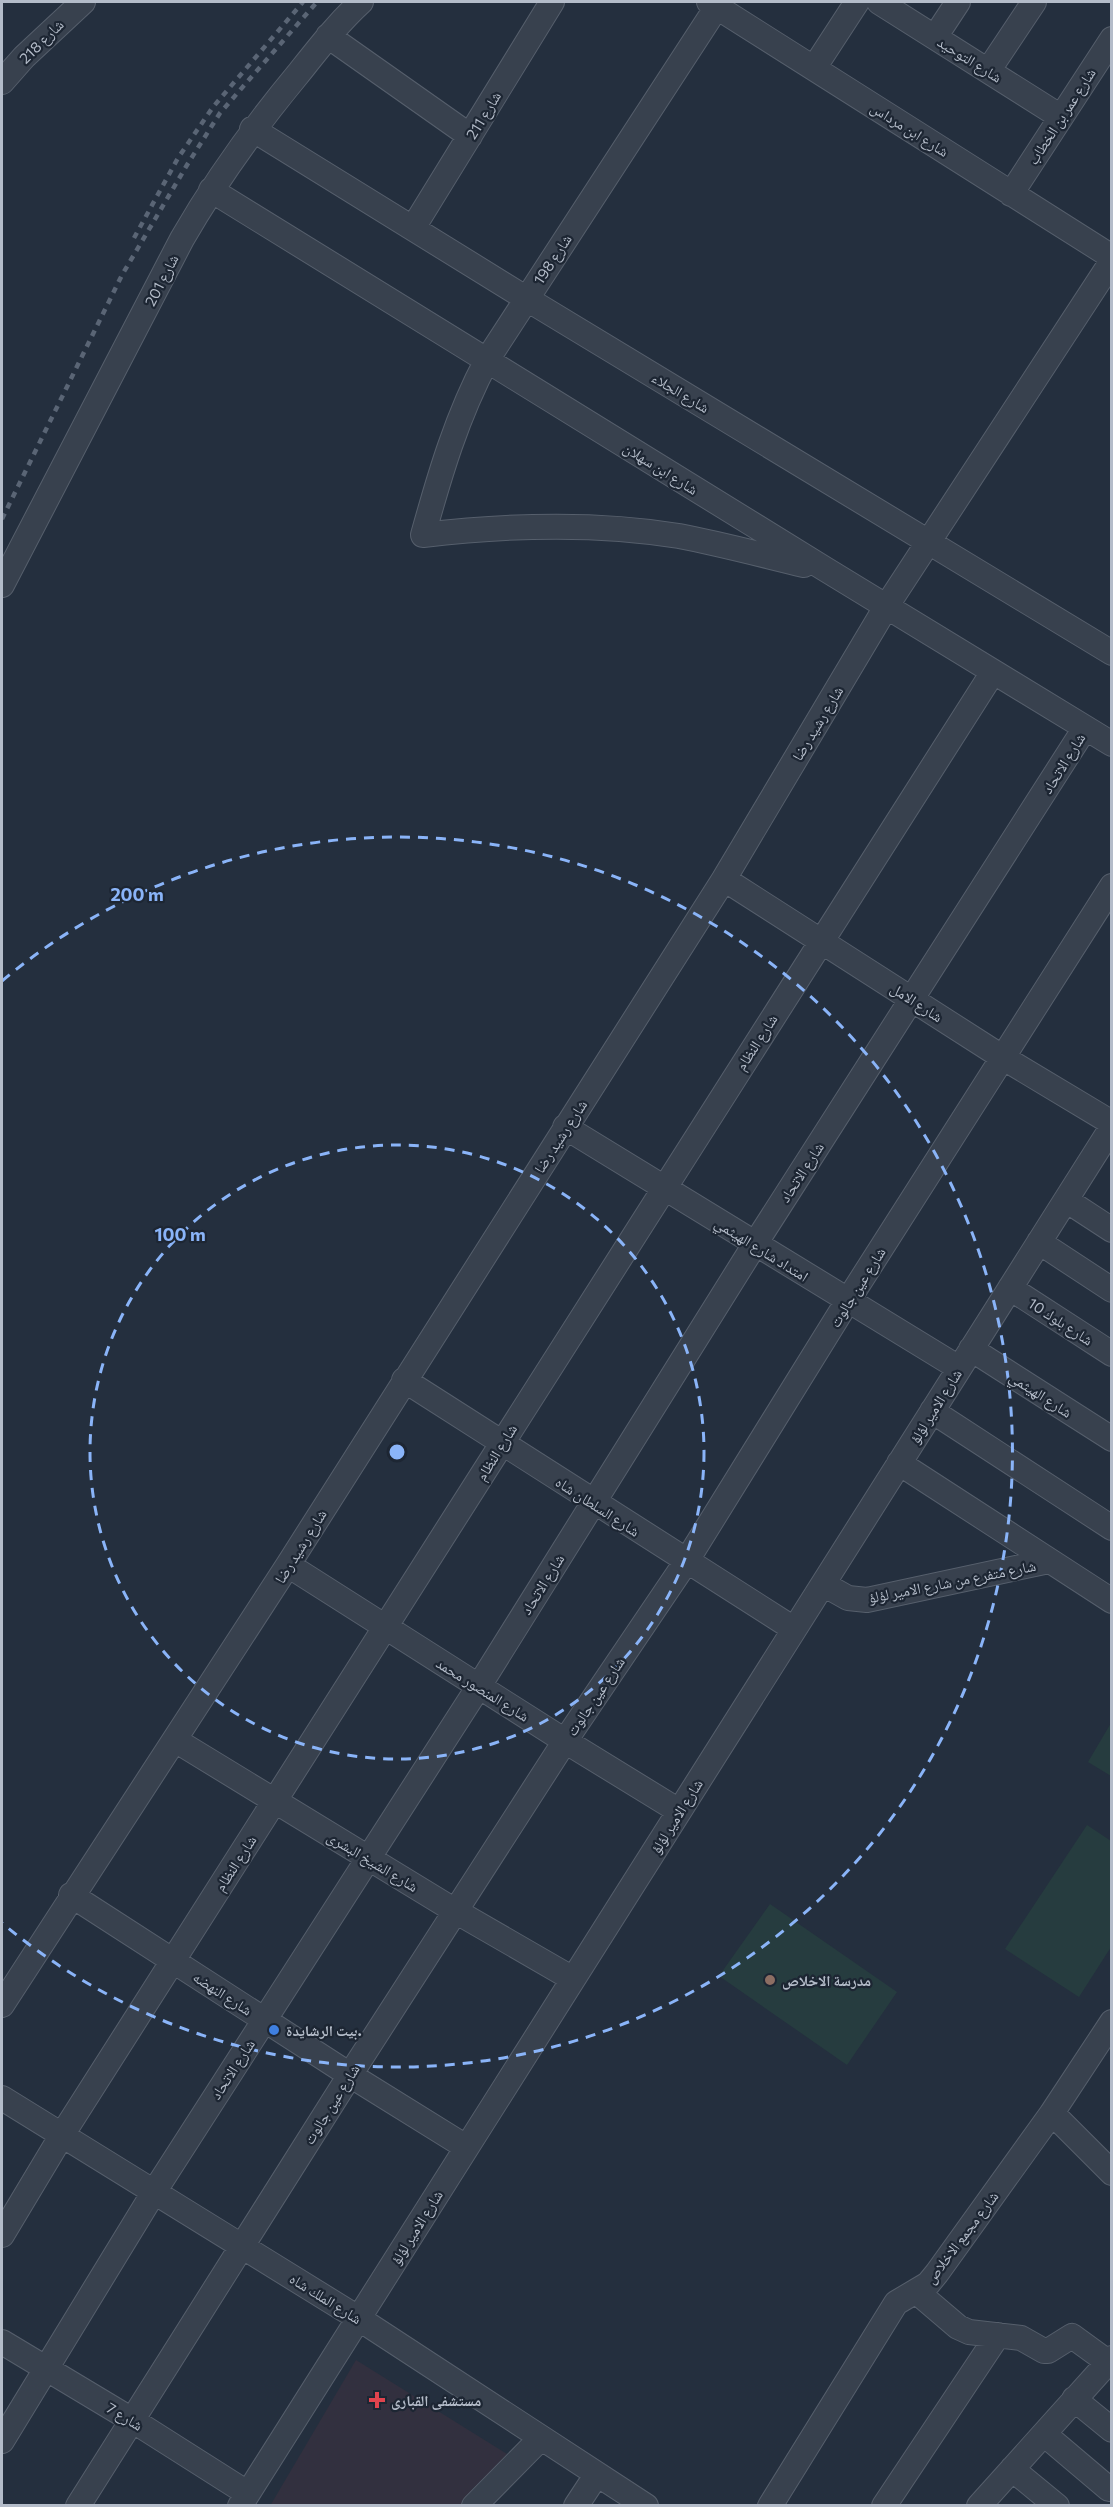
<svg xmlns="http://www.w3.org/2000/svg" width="1113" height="2507" viewBox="0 0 1113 2507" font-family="Commissioner,'Noto Naskh Arabic',sans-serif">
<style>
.medical{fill:#32303f}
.green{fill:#263c3f}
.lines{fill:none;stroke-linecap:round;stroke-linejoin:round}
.minor-casing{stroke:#565f6c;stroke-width:26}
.minor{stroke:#38414e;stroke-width:24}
.rail{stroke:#5a6575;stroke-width:4.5;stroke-dasharray:6 6;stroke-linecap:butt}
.ring{fill:none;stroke:#8ab4f8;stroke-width:3;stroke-dasharray:10 8}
.education-dot{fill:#8d6e63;stroke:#1d2633;stroke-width:2}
.shop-dot{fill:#3f7fe0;stroke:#1d2633;stroke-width:2}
.health-dot{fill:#e0444e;stroke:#1d2633;stroke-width:2}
.labels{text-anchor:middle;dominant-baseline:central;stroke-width:4.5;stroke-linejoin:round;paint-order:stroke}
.street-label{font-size:15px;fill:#b4bcc9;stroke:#1d2633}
.poi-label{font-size:15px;font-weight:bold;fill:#b4bcc9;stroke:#1d2633;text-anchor:start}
.centre{fill:#8ab4f8;stroke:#1d2633;stroke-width:3}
.ring-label{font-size:18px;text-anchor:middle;font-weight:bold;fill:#8ab4f8;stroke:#1d2633;stroke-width:4.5;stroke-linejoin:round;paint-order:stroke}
</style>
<rect width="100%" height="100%" fill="#242f3e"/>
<!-- medical -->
<path class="medical" d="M 356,2360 L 507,2454 L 460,2505 L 270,2506 Z"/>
<!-- green -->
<path class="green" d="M 1111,1723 L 1112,1776 L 1111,1776 L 1088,1762 Z
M 1087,1825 L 1111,1841 L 1111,1947 L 1079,1997 L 1005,1949 Z
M 770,1904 L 897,1992 L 847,2065 L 719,1976 Z"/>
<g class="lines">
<!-- minor casing -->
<g class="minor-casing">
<path id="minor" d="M 709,2 L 1112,257
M 720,2 L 487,360 C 457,416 440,474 423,535 C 508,525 594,522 679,536 C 721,544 762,555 804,565
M 879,2 L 1061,117
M 328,36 L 470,136
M 935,37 L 958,2
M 814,68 L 857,2
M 988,71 L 1034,2
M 2,82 L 24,57 L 83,2
M 252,129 L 527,299 L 1112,653
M 211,190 L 825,569 L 1112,744
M 1011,194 L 1112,39
M 413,228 L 552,2
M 2,585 L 182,239 C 216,180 254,127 298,74 C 318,49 338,23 361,2
M 724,879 L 1002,1057 L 1112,1123
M 565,1127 L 959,1368
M 1066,1200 L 1112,1230
M 1039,1242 L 1112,1290
M 1010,1288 L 1112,1354
M 971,1349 L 1112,1439
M 404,1380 L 794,1629
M 932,1411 L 1112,1528
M 899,1463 L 1112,1601
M 288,1565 L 565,1741 L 679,1811
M 823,1584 L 848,1598 L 867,1600 L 1049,1561
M 175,1740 L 457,1912 L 573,1979
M 71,1895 L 350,2075 L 466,2147
M 2,2005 L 288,1565 L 724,879 L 886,607 L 1112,261
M 2,2098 L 358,2318 L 646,2506
M 1052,2113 L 1112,2173
M 2,2235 L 62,2135 L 993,672
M 917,2292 L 958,2327 L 969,2332 L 1021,2338 L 1044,2351 L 1048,2351 L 1072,2336 L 1112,2365
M 2,2342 L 132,2420 L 247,2493
M 1074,2399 L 1112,2430
M 1044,2434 L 1109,2489
M 2,2441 L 154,2192 L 479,1686 L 755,1244 L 1085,728
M 1012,2469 L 1057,2506
M 78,2506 L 350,2075 L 565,1741 L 686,1562 L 847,1302 L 1112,886
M 240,2506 L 1112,1127
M 474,2506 L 541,2438
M 576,2506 L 597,2474
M 770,2506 L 896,2303 L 928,2284 L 937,2273 L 1052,2113 L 1112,2022
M 884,2506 L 998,2335
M 979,2506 L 1112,2358"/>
</g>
<!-- minor -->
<use href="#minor" class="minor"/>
<!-- rail -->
<path class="rail" d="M 134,238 L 178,158 L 213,107 L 303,2
M 2,519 L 122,275 L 187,165 L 220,113 L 317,2"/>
</g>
<!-- distance rings -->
<g class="ring">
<circle cx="397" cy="1452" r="307"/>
<path d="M2 981A615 615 0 1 1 2 1923"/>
</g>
<!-- markers -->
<circle class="education-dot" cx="770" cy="1980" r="6"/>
<circle class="shop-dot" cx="274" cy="2030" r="6"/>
<path class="health-dot" d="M374 2391h6v6h6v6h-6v6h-6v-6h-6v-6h6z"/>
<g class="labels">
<!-- street labels -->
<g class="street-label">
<text transform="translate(41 41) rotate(-45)">شارع 218</text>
<text transform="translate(970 59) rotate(32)">شارع التوحيد</text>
<text transform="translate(483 115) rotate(-59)">شارع 211</text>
<text transform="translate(1061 116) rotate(-57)">شارع عمر بن الخطاب</text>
<text transform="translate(910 129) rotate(32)">شارع ابن مرداس</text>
<text transform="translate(552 259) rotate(-57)">شارع 198</text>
<text transform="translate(161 280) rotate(-63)">شارع 201</text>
<text transform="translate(681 392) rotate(31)">شارع الجلاء</text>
<text transform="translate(661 468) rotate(32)">شارع ابن سهلان</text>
<text transform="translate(817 723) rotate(-59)">شارع رشيد رضا</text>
<text transform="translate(1063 763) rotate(-58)">شارع الاتحاد</text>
<text transform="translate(917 1002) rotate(33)">شارع الامل</text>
<text transform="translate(756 1042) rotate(-57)">شارع النظام</text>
<text transform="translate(560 1136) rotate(-57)">شارع رشيد رضا</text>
<text transform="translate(801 1172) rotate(-57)">شارع الاتحاد</text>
<text transform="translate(762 1249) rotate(32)">امتداد شارع الهيثمي</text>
<text transform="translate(857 1287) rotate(-58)">شارع عين جالوت</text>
<text transform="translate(1061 1321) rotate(33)">شارع بلوك 10</text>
<text transform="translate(1041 1394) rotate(33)">شارع الهيثمي</text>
<text transform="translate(935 1406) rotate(-58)">شارع الامير لؤلؤ</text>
<text transform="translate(496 1452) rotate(-58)">شارع النظام</text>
<text transform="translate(598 1506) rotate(33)">شارع السلطان شاه</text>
<text transform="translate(300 1546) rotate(-58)">شارع رشيد رضا</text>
<text transform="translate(952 1581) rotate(-11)">شارع متفرع من شارع الامير لؤلؤ</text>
<text transform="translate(542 1584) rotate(-58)">شارع الاتحاد</text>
<text transform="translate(483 1689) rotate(32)">شارع المنصور محمد</text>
<text transform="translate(595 1696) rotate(-56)">شارع عين جالوت</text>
<text transform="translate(676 1816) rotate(-58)">شارع الامير لؤلؤ</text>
<text transform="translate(373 1861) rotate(31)">شارع الشيخ البشرى</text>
<text transform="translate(235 1863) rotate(-57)">شارع النظام</text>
<text transform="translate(223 1993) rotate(33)">شارع النهضه</text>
<text transform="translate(232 2069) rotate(-57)">شارع الاتحاد</text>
<text transform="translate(331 2104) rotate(-58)">شارع عين جالوت</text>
<text transform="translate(416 2227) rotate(-58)">شارع الامير لؤلؤ</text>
<text transform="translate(961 2237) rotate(-53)">شارع مجمع الاخلاص</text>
<text transform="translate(326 2298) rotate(32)">شارع الملك شاه</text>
<text transform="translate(125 2416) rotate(31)">شارع 7</text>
</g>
<!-- poi labels -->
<g class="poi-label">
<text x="782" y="1980">مدرسة الاخلاص</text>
<text x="286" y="2030">بيت الرشايدة.</text>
<text x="391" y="2400">مستشفى القبارى</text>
</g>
</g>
<circle cx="397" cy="1452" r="9" class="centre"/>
<g class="ring-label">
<text x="137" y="901">200 m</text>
<text x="180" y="1241">100 m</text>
</g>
<!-- border -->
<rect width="1113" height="2507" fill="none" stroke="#b4bcc9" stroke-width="6"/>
</svg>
